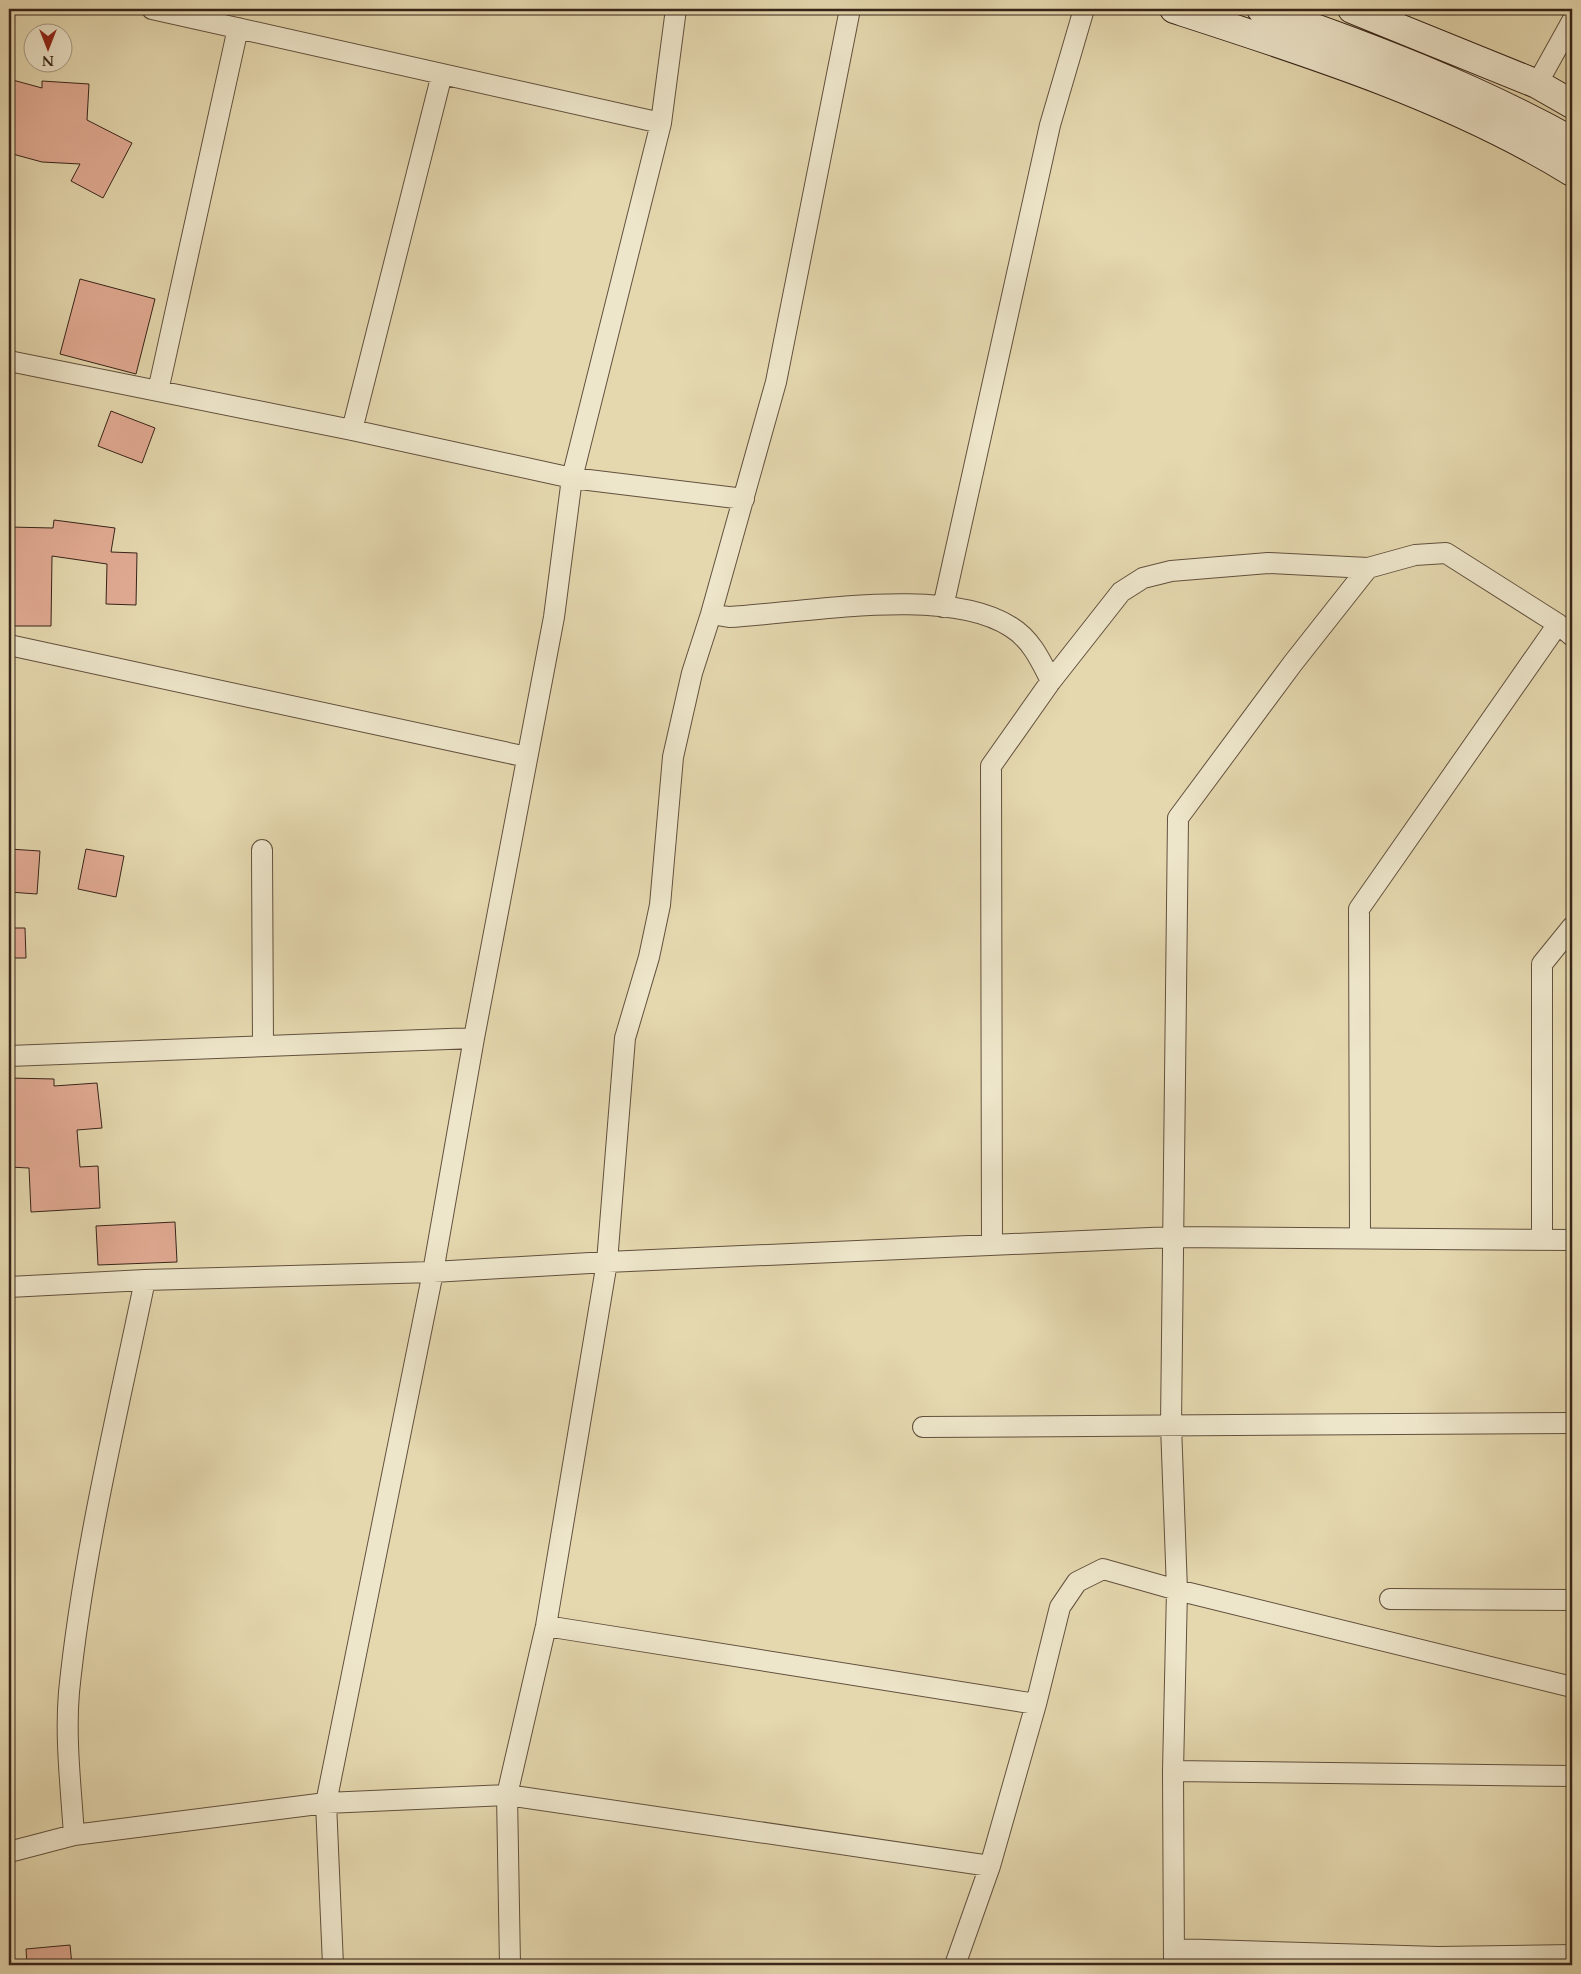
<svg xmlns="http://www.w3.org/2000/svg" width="1581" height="1974" viewBox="0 0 1581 1974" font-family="Cardo,serif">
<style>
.building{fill:#e2ab94;stroke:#372419}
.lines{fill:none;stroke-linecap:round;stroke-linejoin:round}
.street-casing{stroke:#62513e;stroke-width:22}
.secondary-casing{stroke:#372419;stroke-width:30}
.street{stroke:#eee6cb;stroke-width:20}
.secondary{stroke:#eee6cb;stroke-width:28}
</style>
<rect width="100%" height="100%" fill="#e5d8af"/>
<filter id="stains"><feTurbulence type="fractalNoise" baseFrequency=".004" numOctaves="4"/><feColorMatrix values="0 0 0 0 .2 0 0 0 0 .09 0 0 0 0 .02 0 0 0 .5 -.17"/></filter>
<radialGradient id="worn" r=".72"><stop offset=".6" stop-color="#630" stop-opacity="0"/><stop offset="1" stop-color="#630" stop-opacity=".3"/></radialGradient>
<!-- building -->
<path class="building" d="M 9,79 L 42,88 L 42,81 L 89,84 L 87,120 L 132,143 L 103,198 L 71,181 L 80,164 L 42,162 L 9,153 Z
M 80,279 L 155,299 L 136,374 L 60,354 Z
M 111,411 L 155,428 L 142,463 L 98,446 Z
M 54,520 L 115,528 L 111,552 L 137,553 L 136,605 L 106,604 L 107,564 L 52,556 L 51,626 L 9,626 L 9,527 L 53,528 Z
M 9,849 L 40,851 L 37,894 L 9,892 Z
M 86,849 L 124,856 L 116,897 L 78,889 Z
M 9,928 L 25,928 L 26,958 L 9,958 Z
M 9,1078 L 54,1079 L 54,1086 L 97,1083 L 102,1128 L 77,1130 L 80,1167 L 98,1166 L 100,1208 L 31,1212 L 29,1168 L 9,1167 Z
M 175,1222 L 177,1262 L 98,1265 L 96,1226 Z
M 70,1945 L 72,1965 L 27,1965 L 26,1949 Z"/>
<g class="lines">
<!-- street casing -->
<g class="street-casing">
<path id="street" d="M 152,9 L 661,123
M 1537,84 L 1572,21
M 9,361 L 352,430 L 572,478 L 744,499
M 158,391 L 238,28
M 352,430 L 442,74
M 943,607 L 1050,125 L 1084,9
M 711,614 L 729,617 C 804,613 947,585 1011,627 C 1031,639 1041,661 1051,681
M 9,645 L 527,757
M 262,850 L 263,1046
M 9,1056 L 474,1038
M 1360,1238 L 1359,909 L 1558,624
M 1542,1240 L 1542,964 L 1572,927
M 992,1245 L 991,766 L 1051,681 L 1121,592 L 1143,578 L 1171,571 L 1268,563 L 1368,568 L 1415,555 L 1446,553 L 1558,624 L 1572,636
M 9,1287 L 145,1280 L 433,1272 L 607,1262 L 1172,1237 L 1572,1240
M 923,1427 L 1572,1423
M 1390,1599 L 1572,1600
M 546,1626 L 1036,1704
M 1173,1771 L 1572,1776
M 74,1835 C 71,1788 65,1739 69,1692 C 83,1553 117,1416 145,1280
M 9,1852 L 74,1835 L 326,1803 L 507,1795 L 990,1866
M 1174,1949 L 1438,1957 L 1572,1955
M 333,1965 L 326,1803 L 433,1272 L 474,1038 L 554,617 L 572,478 L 661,123 L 676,9
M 510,1965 L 507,1795 L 546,1626 L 607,1262 L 625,1038 L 649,957 L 660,905 L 673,757 L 692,673 L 711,614 L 776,382 L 850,9
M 955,1965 L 990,1866 L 1036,1704 L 1060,1607 L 1077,1582 L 1103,1569 L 1177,1590 L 1572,1687
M 1174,1965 L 1173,1771 L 1177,1590 L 1171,1425 L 1178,818 L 1293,663 L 1368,568"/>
</g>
<!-- secondary casing -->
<g class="secondary-casing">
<path id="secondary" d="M 1174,9 C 1307,52 1452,98 1572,172
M 1261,9 C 1368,46 1473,86 1572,141
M 1352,9 L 1537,84 L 1572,104"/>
</g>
<!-- street -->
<use href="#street" class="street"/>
<!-- secondary -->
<use href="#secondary" class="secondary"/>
</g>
<!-- margin -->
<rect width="1581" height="1974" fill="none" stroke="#e5d8af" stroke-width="30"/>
<rect x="10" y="10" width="1561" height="1954" fill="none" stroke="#372419" stroke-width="2.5"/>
<rect x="15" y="15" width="1551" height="1944" fill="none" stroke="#372419"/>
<!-- north arrow -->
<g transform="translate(48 48) rotate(180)"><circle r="24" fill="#eee6cb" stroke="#a59884"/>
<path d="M0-4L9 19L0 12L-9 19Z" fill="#8f2418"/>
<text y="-8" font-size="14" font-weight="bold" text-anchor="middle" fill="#372419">N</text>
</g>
<rect width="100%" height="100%" filter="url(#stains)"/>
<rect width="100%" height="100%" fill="url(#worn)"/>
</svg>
